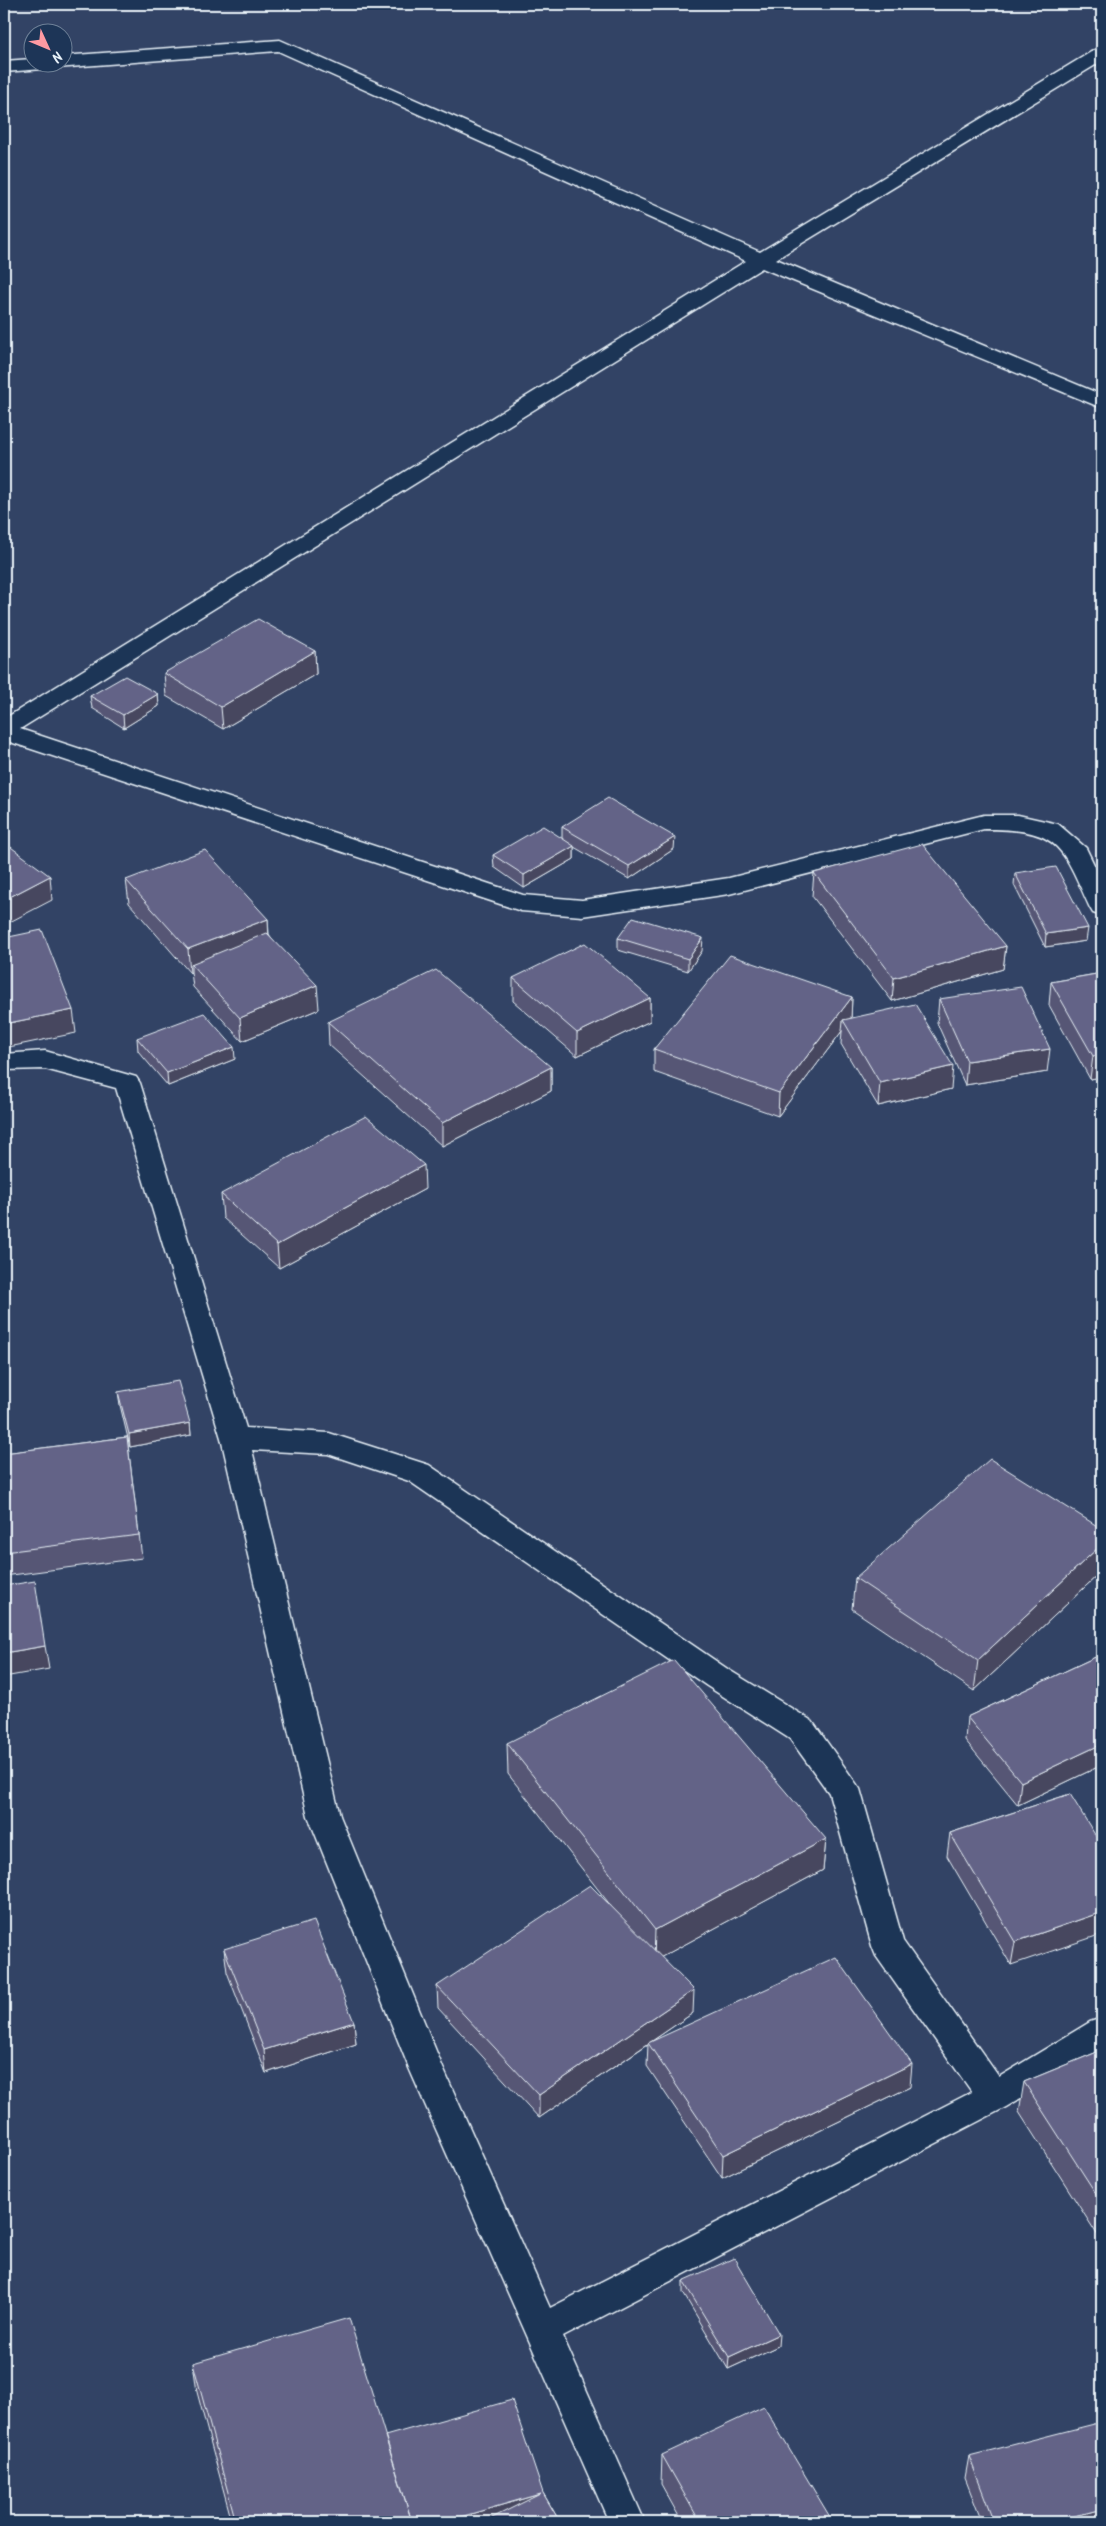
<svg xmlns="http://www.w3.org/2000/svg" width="1106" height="2526" viewBox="0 0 1106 2526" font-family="Kalam,sans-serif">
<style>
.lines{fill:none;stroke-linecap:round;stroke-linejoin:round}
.minor-casing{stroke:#e8f1f8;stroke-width:3}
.minor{fill:#1d3557;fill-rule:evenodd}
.wall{fill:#565674;stroke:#e8f1f8}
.shaded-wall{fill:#46465e;stroke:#e8f1f8}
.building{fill:#646487;stroke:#e8f1f8}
</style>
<rect width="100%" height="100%" fill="#324365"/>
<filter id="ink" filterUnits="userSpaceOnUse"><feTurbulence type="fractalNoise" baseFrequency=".02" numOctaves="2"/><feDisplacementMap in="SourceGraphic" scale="10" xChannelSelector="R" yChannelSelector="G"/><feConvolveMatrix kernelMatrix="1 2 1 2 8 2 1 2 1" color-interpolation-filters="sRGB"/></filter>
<g filter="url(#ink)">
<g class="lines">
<!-- minor casing -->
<g class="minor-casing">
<path id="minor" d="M 280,40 L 760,252 L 1096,49 L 1102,48 L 1102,61 L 776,259 L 1102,395 L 1102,408 L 762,268 L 20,729 L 523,895 L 582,900 L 729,878 L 984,815 L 1018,815 L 1058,824 L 1086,848 L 1102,881 L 1102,916 L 1093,913 L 1090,908 C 1061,844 1059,829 984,829 L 729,894 L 582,916 L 521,911 L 4,740 L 4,719 L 746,261 L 278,51 L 4,72 L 4,61 L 32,59 L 32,62 L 62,62 L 62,56 Z
M 45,1051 L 136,1077 L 140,1083 L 246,1428 L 329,1433 L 429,1465 L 729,1670 L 812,1721 L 860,1789 L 903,1941 L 999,2077 L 1090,2022 L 1102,2018 L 1102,2049 L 1006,2107 L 563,2337 L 645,2522 L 609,2522 L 409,2068 L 308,1816 L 221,1438 L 116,1088 L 45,1069 L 4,1070 L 4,1054 ZM 252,1450 L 328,1454 L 409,1481 L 707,1686 L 790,1739 L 829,1793 L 872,1946 L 876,1956 L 972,2092 L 550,2308 L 443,2068 L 340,1816 Z"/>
</g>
<!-- minor -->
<use href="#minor" class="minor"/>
</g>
<!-- wall -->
<path class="wall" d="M 315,651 L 316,674 L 223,729 L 166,696 L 164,673 Z
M 158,694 L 159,706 L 124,728 L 92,708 L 90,696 Z
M 562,827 L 674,849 L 629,879 L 574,847 L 574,859 L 524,888 L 494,867 L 493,855 L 562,839 Z
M 814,873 L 1006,946 L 1003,969 L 892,1001 L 812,896 Z
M 1015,873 L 1086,941 L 1045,947 L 1014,885 Z
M 126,880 L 268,919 L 269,934 L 319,1009 L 242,1041 L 193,987 L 191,972 L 190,973 L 129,903 Z
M 618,938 L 702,951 L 688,971 L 618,950 Z
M 1102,973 L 1102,1077 L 1090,1079 L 1049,1005 L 1051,982 Z
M 513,978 L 650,998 L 650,1021 L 577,1056 L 513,1001 Z
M 852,997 L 851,1019 L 951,1089 L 878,1106 L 841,1044 L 842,1031 L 778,1116 L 654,1072 L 654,1049 Z
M 939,999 L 1047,1072 L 965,1085 L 937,1023 Z
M 328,1022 L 551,1067 L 551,1091 L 442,1146 L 329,1045 Z
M 137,1038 L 235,1059 L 168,1086 L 138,1051 Z
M 425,1189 L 279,1268 L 223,1218 L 221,1194 Z
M 118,1392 L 190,1423 L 191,1435 L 130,1447 L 120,1405 Z
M 127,1437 L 142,1558 L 4,1576 L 4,1453 Z
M 1102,1529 L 1102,1571 L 974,1691 L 852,1609 L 855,1578 Z
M 1102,1654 L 1102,1765 L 1018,1805 L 965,1740 L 967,1717 Z
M 507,1743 L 826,1839 L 823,1870 L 661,1957 L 693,2013 L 649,2043 L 910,2087 L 722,2178 L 647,2066 L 648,2044 L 539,2118 L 438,2008 L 437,1986 L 611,1906 L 508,1774 Z
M 1070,1794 L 1011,1965 L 947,1856 L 950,1833 Z
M 224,1949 L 354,2022 L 356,2044 L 266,2073 L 227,1972 Z
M 1102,2050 L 1102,2242 L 1019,2112 L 1024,2082 Z
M 683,2281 L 778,2346 L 728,2369 L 683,2293 Z
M 193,2363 L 385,2436 L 543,2493 L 560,2522 L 232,2522 L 197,2392 Z
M 662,2455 L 833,2522 L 682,2522 L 661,2484 Z
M 969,2456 L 1102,2522 L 982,2522 L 965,2478 Z"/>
<!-- shaded-wall -->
<path class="shaded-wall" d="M 315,651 L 316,674 L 223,729 L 221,707 Z
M 158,694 L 159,706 L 124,728 L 123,715 Z
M 675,837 L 674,849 L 629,879 L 629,866 Z
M 574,846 L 574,859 L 524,888 L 524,875 Z
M 50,876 L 52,900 L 4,925 L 4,900 Z
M 268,919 L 269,942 L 191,964 L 191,972 L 190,973 L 188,949 Z
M 1088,928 L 1086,941 L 1045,947 L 1046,934 Z
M 703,938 L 702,951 L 688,971 L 688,959 Z
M 1006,946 L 1003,969 L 892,1001 L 894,978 Z
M 317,985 L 319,1009 L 242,1041 L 240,1018 Z
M 852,997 L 851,1020 L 843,1020 L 842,1031 L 778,1116 L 779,1093 Z
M 650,998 L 650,1021 L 577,1056 L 577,1033 Z
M 73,1010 L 76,1033 L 4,1048 L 4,1024 Z
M 234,1047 L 235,1059 L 168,1086 L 167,1073 Z
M 1050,1049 L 1047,1072 L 965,1085 L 967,1061 Z
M 1102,1054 L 1102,1077 L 1090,1079 L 1093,1056 Z
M 953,1066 L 951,1089 L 878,1106 L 880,1083 Z
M 551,1067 L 551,1091 L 442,1146 L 442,1123 Z
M 424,1165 L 425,1189 L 279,1268 L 277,1245 Z
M 190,1423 L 191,1435 L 130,1447 L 129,1434 Z
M 1102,1544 L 1102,1571 L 974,1691 L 978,1660 Z
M 45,1646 L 49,1669 L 4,1677 L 4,1653 Z
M 1102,1744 L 1102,1765 L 1018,1805 L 1021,1782 Z
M 826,1839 L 823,1870 L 654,1961 L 655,1930 Z
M 1102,1912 L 1102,1934 L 1011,1965 L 1015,1942 Z
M 694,1990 L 693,2013 L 539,2118 L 539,2095 Z
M 354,2022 L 356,2044 L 266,2073 L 264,2050 Z
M 912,2064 L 910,2087 L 722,2178 L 723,2155 Z
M 779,2334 L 778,2346 L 728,2369 L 729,2357 Z
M 540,2494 L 517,2522 L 443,2522 Z
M 1102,2509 L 1102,2522 L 1052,2522 Z"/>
<!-- building -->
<path class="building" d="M 258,619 L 315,651 L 221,707 L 164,673 Z
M 125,676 L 158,694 L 123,715 L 90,696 Z
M 608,798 L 675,837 L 629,866 L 562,827 Z
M 543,826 L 574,846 L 524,875 L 493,855 Z
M 4,842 L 50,876 L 4,900 Z
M 922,844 L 1006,946 L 894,978 L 814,873 Z
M 205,850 L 268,919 L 188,949 L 126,880 Z
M 1056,867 L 1088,928 L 1046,934 L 1015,873 Z
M 633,917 L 703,938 L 688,959 L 618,938 Z
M 42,930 L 73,1010 L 4,1024 L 4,938 Z
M 267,933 L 317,985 L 240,1018 L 191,964 Z
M 585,943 L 650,998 L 577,1033 L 513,978 Z
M 730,955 L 852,997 L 779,1093 L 654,1049 Z
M 436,970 L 551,1067 L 442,1123 L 328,1022 Z
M 1102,973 L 1102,1054 L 1093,1056 L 1051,982 Z
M 1021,987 L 1050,1049 L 967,1061 L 939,999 Z
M 915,1004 L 953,1066 L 880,1083 L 843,1020 Z
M 204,1013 L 234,1047 L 167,1073 L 137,1038 Z
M 366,1116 L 424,1165 L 277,1245 L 221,1194 Z
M 178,1381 L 190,1423 L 129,1434 L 118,1392 Z
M 127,1437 L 139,1535 L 4,1552 L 4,1453 Z
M 990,1459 L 1102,1529 L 1102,1544 L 978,1660 L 855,1578 Z
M 35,1581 L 45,1646 L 4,1653 L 4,1586 Z
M 1102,1654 L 1102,1744 L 1021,1782 L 967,1717 Z
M 674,1660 L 826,1839 L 655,1930 L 507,1743 Z
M 1070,1794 L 1102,1846 L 1102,1912 L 1015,1942 L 950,1833 Z
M 590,1885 L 694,1990 L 539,2095 L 437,1986 Z
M 314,1921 L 354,2022 L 264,2050 L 224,1949 Z
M 836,1957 L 912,2064 L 723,2155 L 648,2043 Z
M 1102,2050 L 1102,2203 L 1024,2082 Z
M 734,2258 L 779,2334 L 729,2357 L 683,2281 Z
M 349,2318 L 412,2522 L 236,2522 L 193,2363 Z
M 512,2400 L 543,2493 L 560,2522 L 484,2522 L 540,2494 L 443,2522 L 412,2522 L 385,2436 Z
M 764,2407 L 833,2522 L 700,2522 L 662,2455 Z
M 1102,2422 L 1102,2509 L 1052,2522 L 994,2522 L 969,2456 Z"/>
</g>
<!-- margin -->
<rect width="1106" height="2526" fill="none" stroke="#1d3557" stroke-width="20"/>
<rect x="10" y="10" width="1086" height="2506" fill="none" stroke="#e8f1f8" stroke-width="2" filter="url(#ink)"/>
<!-- north arrow -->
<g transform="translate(48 48) rotate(134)"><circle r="24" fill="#1d3557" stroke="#6e8097"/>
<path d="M0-4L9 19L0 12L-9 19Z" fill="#ff9aa2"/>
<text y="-8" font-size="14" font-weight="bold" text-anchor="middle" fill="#e8f1f8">N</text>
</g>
</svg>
